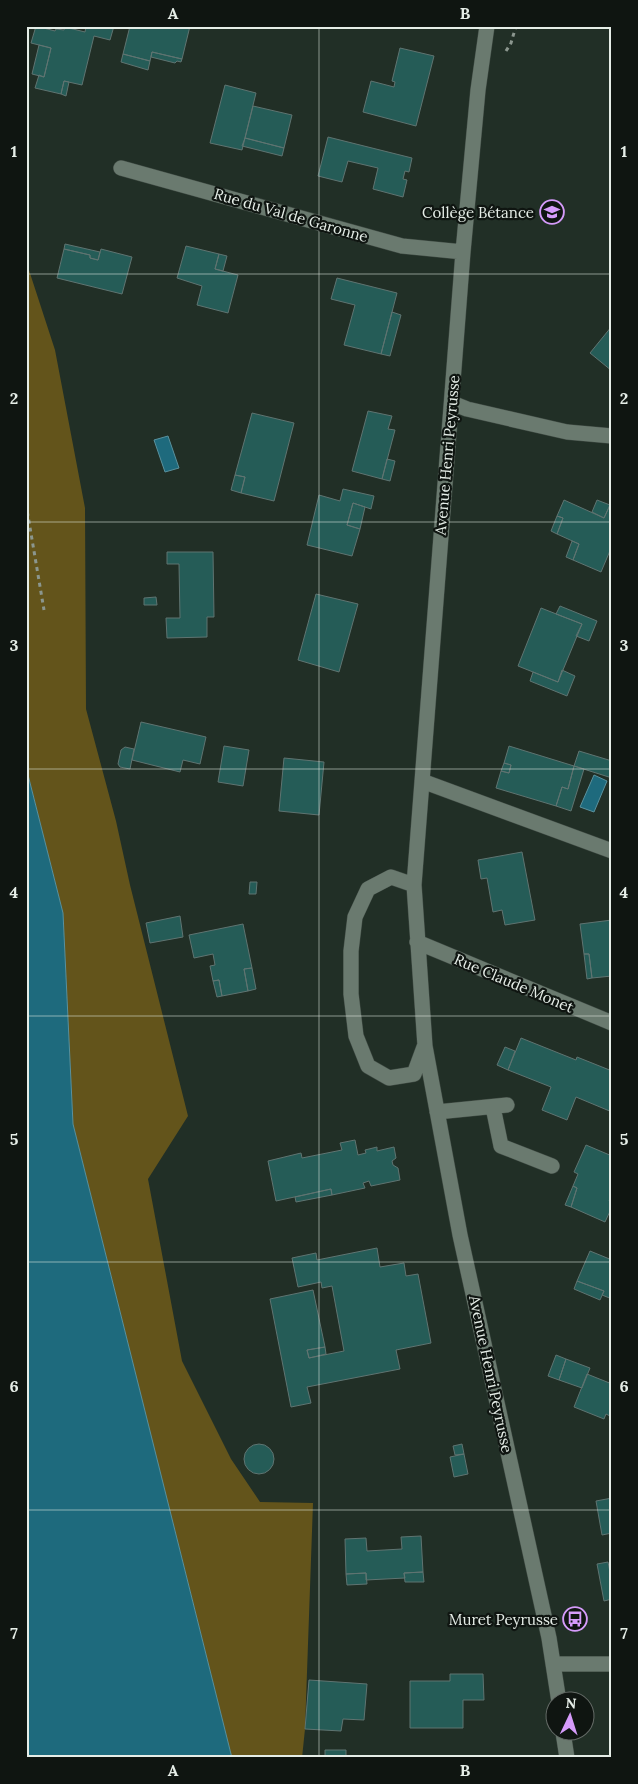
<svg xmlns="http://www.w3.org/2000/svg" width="638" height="1784" viewBox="0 0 638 1784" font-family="Lora,serif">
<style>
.forest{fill:#63541b}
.water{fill:#1e6a7d;stroke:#5a919d}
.building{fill:#255c57;stroke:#5f7471}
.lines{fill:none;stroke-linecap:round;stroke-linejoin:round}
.minor-casing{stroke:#3f4a43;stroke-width:16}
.path{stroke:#8b968e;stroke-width:3;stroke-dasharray:4 4;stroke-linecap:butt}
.minor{stroke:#6a7a6f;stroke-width:15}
.grid{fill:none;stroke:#e5ede7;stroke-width:1;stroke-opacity:0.55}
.labels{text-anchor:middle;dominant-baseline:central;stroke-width:4.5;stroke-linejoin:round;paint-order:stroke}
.poi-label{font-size:15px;fill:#e5ede7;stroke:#0f1511;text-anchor:end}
.street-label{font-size:15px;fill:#e5ede7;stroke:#0f1511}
.neatline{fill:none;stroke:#e5ede7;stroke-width:2}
.grid-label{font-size:16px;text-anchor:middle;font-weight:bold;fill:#e5ede7}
</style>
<rect width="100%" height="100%" fill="#212f26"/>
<!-- forest -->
<path class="forest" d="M 26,261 L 55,350 L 85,508 L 86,709 L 116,821 L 130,885 L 188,1116 L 148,1179 L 182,1361 L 231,1459 L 260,1502 L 313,1503 L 305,1729 L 302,1758 L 232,1758 L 73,1124 L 63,913 L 26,767 Z"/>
<!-- water -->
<path class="water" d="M 168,436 L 179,468 L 165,472 L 154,440 Z
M 26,767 L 63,913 L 73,1124 L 232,1758 L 26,1758 Z
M 594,775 L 607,781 L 594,812 L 580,807 Z"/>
<!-- building -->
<path class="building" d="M 36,26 L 55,31 L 56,29 L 64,30 L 65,27 L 85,32 L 86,26 L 114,26 L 110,40 L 94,36 L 82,85 L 64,81 L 61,94 L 35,88 L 39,75 L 44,77 L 51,48 L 31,43 Z
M 130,26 L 190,26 L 182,59 L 152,52 L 150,61 L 123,54 Z
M 39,45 L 51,48 L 44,77 L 32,74 Z
M 400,48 L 434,56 L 416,126 L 363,112 L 371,81 L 394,87 L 395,82 L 392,81 Z
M 152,52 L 182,59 L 181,62 L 177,61 L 175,63 L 151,57 Z
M 123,54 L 150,61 L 148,70 L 121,62 Z
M 64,81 L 69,82 L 66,96 L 61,94 Z
M 225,85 L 256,93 L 242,150 L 210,143 Z
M 253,106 L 292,115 L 284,148 L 245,138 Z
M 328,137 L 412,158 L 409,172 L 405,171 L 403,179 L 407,180 L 403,197 L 373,189 L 378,168 L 348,161 L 342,182 L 318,176 Z
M 245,138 L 284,148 L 282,156 L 242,146 Z
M 65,244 L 100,252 L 98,260 L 90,258 L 90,255 L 64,249 Z
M 186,246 L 219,254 L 215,269 L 238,275 L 228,313 L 197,305 L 202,286 L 177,278 Z
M 64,249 L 90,255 L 90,258 L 98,260 L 101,249 L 132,257 L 122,294 L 57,278 Z
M 219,254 L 227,256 L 223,271 L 215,269 Z
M 337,278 L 397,293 L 381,354 L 344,345 L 355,305 L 331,299 Z
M 392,312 L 401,315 L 390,356 L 381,354 Z
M 612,326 L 612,371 L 590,353 Z
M 368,411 L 392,416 L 388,429 L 395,430 L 382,479 L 352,471 Z
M 252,413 L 294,423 L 274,501 L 241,493 L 245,477 L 235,475 Z
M 387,459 L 395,461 L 390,481 L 382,479 Z
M 235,475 L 245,477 L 241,493 L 231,490 Z
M 343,489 L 374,496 L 371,509 L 353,503 L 347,525 L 360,529 L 352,556 L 307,545 L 319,495 L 340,501 Z
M 564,500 L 604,518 L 610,505 L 612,506 L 612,546 L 601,572 L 573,560 L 579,544 L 557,534 L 563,518 L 557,516 Z
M 597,500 L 610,505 L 604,518 L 592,512 Z
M 353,503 L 365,507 L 360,529 L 347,525 Z
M 557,516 L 563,518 L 557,534 L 551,531 Z
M 572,541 L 579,544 L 573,560 L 566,557 Z
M 167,552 L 213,552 L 214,617 L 207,617 L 207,637 L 167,638 L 166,618 L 180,618 L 179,564 L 167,564 Z
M 316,594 L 358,604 L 339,672 L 298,660 Z
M 156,597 L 157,605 L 144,605 L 144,598 Z
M 560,606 L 597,621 L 589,641 L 576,636 L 582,624 L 556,614 Z
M 541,608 L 582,624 L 558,682 L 518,666 Z
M 562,670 L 575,676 L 567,696 L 530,681 L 533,672 L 558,682 Z
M 141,722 L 206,737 L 200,764 L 183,760 L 180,772 L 132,760 Z
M 224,746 L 249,750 L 243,786 L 218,782 Z
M 509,746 L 574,766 L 568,789 L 562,787 L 556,806 L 496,788 L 501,771 L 509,773 L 511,765 L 504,763 Z
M 125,747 L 134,749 L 130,769 L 120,767 L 118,764 L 121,750 Z
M 579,751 L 612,761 L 612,778 L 574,766 Z
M 284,758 L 324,762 L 319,815 L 279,811 Z
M 504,763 L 511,765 L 509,773 L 501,771 Z
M 574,766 L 584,769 L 571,811 L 556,806 L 562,787 L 568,789 Z
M 522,852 L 535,920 L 505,925 L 502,910 L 493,912 L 487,878 L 481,879 L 478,860 Z
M 250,882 L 257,882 L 256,894 L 249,894 Z
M 180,916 L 183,937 L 150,943 L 146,923 Z
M 612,920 L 612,976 L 592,978 L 589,954 L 584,954 L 580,924 Z
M 243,924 L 252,968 L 244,969 L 248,991 L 222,996 L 219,980 L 213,981 L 210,966 L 215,965 L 213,954 L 194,958 L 189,935 Z
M 584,954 L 589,954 L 592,978 L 587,979 Z
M 252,968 L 256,989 L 248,991 L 244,969 Z
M 219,980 L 222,996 L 217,997 L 213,981 Z
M 521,1038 L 576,1060 L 577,1057 L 612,1071 L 612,1112 L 576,1097 L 567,1120 L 542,1110 L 551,1087 L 508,1070 Z
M 505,1047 L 515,1051 L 508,1070 L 497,1065 Z
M 355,1140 L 358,1155 L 366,1153 L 365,1150 L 377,1147 L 377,1151 L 394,1147 L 396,1158 L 392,1161 L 393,1165 L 398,1168 L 400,1180 L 371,1186 L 369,1181 L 363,1183 L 365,1188 L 332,1195 L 331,1189 L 276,1201 L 268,1161 L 301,1153 L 302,1158 L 342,1150 L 340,1143 Z
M 586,1145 L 612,1156 L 612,1194 L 609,1201 L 612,1202 L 612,1207 L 605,1222 L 571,1207 L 577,1188 L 573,1186 L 578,1174 L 574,1172 Z
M 573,1186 L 577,1188 L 571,1207 L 565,1205 Z
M 331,1189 L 332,1195 L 296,1202 L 295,1197 Z
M 377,1248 L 380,1267 L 404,1263 L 406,1276 L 418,1274 L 431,1343 L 396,1350 L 400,1369 L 307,1387 L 311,1403 L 291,1407 L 270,1299 L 313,1290 L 325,1347 L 307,1350 L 309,1358 L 344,1351 L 332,1286 L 322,1288 L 321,1282 L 298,1287 L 292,1258 L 316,1253 L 317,1260 Z
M 590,1251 L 612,1260 L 612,1299 L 602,1295 L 604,1291 L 577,1281 Z
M 577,1281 L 604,1291 L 600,1300 L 574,1289 Z
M 325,1347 L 326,1354 L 309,1358 L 307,1350 Z
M 556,1355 L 566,1359 L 559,1380 L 548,1376 Z
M 566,1359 L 590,1368 L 582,1388 L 559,1380 Z
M 587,1374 L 612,1384 L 612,1417 L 606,1414 L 604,1419 L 574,1407 Z
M 462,1444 L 464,1454 L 455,1455 L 453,1446 Z
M244 1459a15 15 0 1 1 30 0a15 15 0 1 1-30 0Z
M 464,1454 L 468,1474 L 454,1477 L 450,1457 Z
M 612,1498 L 612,1533 L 602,1535 L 596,1501 Z
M 421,1536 L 423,1572 L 404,1573 L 405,1578 L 366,1580 L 366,1573 L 346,1574 L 345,1539 L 366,1538 L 367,1551 L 402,1549 L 401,1537 Z
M 608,1562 L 612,1582 L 612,1599 L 604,1601 L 597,1564 Z
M 423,1572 L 424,1582 L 405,1582 L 404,1573 Z
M 366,1573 L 367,1584 L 347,1585 L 346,1574 Z
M 450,1674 L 483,1674 L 484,1700 L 463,1700 L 463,1728 L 410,1728 L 410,1681 L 450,1681 Z
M 309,1680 L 367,1684 L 364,1720 L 343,1719 L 341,1731 L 305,1729 Z
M 325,1750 L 346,1750 L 346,1758 L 325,1758 Z"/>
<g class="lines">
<!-- minor casing -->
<g class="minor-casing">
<path id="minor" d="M 487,26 L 478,90 L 463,252 L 414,885 L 425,1046 L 460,1235 L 549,1638 L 559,1702
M 121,168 L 402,246 L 463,252
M 452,403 L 467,409 L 567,432 L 612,436
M 422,781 L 612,851
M 414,885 L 391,877 L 368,889 L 355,917 L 351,951 L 351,994 L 356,1036 L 368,1066 L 389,1078 L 414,1074 L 424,1047
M 417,942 L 612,1023
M 493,1107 L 501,1146 L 552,1166
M 437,1112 L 507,1105
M 554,1664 L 612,1664
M 563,1732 L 567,1758"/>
</g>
<!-- path -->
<path class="path" d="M 506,51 L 511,43 L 516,26
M 26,504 L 44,610"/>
<!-- minor -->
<use href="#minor" class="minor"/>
</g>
<!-- grid -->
<path class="grid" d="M 319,26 L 319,1758M 26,274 L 612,274M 26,522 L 612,522M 26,769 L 612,769M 26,1016 L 612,1016M 26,1262 L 612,1262M 26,1510 L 612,1510"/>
<!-- icons -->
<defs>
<g id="school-ring" transform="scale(1.25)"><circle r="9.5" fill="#0f1511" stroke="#d59bfa" stroke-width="1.5"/><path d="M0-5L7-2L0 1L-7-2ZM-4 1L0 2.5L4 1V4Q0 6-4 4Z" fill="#d59bfa"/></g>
<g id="bus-ring" transform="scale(1.25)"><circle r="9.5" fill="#0f1511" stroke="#d59bfa" stroke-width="1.5"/><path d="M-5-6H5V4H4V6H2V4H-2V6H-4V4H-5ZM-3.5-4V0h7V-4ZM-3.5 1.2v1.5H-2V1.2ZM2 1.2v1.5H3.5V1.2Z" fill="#d59bfa"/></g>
</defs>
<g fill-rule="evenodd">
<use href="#school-ring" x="552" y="212"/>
<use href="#bus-ring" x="575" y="1619"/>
</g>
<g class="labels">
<!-- poi labels -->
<g class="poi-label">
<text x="534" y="212">Collège Bétance</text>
<text x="558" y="1619">Muret Peyrusse</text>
</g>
<!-- street labels -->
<g class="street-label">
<text transform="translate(291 215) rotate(16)">Rue du Val de Garonne</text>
<text transform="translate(447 455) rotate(-85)">Avenue Henri Peyrusse</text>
<text transform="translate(514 983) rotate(23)">Rue Claude Monet</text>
<text transform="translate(491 1374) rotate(78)">Avenue Henri Peyrusse</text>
</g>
</g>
<!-- border -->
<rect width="638" height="1784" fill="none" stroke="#0f1511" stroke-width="55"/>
<!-- north arrow -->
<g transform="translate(570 1716) rotate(4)"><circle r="24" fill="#0f1511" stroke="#656b67"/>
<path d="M0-4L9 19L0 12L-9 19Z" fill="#d59bfa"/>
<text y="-8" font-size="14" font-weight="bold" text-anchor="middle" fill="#e5ede7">N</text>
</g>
<rect x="28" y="28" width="582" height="1728" class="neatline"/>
<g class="grid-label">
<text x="173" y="19">A</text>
<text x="465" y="19">B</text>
<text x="14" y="157">1</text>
<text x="624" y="157">1</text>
<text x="14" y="404">2</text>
<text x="624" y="404">2</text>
<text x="14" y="651">3</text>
<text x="624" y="651">3</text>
<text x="14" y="898">4</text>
<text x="624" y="898">4</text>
<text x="14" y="1145">5</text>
<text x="624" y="1145">5</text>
<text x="14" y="1392">6</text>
<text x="624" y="1392">6</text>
<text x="14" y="1639">7</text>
<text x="624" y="1639">7</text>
<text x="173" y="1776">A</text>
<text x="465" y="1776">B</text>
</g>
</svg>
